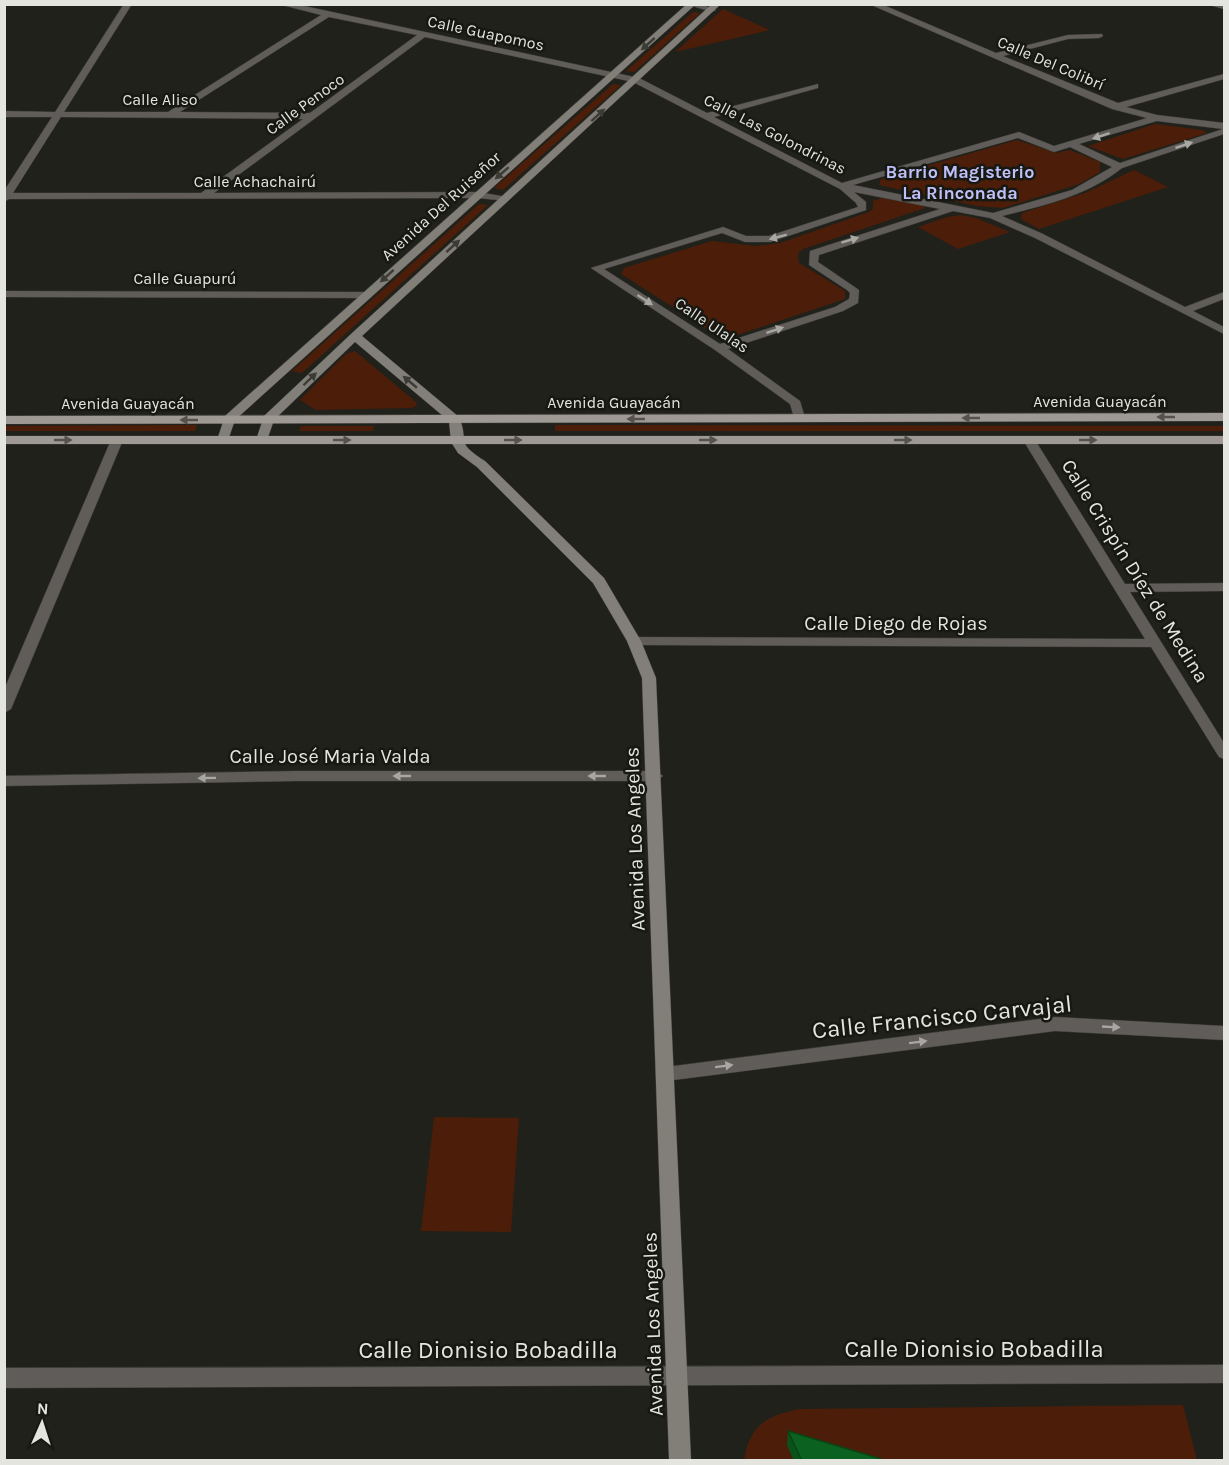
<svg xmlns="http://www.w3.org/2000/svg" width="1229" height="1465" viewBox="0 0 1229 1465" font-family="Karla,sans-serif">
<style>
.green{fill:#4c1e09}
.lines{fill:none;stroke-linecap:round;stroke-linejoin:round}
.minor-casing{stroke:#3c3c36;stroke-width:1}
.secondary-casing{stroke:#3c3c36;stroke-width:1}
.primary-casing{stroke:#3c3c36;stroke-width:1}
.minor{fill:#5f5c59;fill-rule:evenodd}
.secondary{fill:#827f79;fill-rule:evenodd}
.primary{fill:#9e9992;fill-rule:evenodd}
.wall{fill:#09531b}
.building{fill:#0b611f;stroke:#084416;stroke-width:1.5}
.oneway{fill:#3c3c35}
.oneway2{fill:#a9a7a3}
.oneway3{fill:#54524b}
.labels{text-anchor:middle;dominant-baseline:central;stroke-width:5;stroke-linejoin:round;paint-order:stroke}
.far-street-label{font-size:16px;fill:#e5e5e0;stroke:#171811}
.far-neighbourhood-label{font-size:18px;font-weight:bold;fill:#bfc0f9;stroke:#171811}
.street-label{font-size:20px;fill:#e5e5e0;stroke:#171811}
.near-street-label{font-size:24px;fill:#e5e5e0;stroke:#171811}
</style>
<rect width="100%" height="100%" fill="#20211a"/>
<!-- green -->
<path class="green" d="M 723,9 L 770,30 L 675,52 Z
M 693,12 L 700,13 L 634,72 L 626,71 Z
M 613,84 L 621,85 L 503,190 L 494,188 Z
M 1155,124 L 1202,130 L 1207,133 L 1123,159 L 1088,146 Z
M 1017,140 L 1056,153 L 1070,150 L 1100,162 L 1100,172 L 1079,184 L 1003,208 L 977,206 L 879,185 L 881,179 Z
M 1134,170 L 1168,187 L 1039,229 L 1021,219 L 1022,213 L 1085,193 Z
M 882,198 L 922,205 L 925,208 L 803,249 L 798,254 L 799,263 L 845,291 L 845,299 L 737,335 L 723,335 L 712,332 L 621,274 L 624,268 L 712,241 L 756,246 L 780,243 L 869,212 L 873,209 L 873,201 Z
M 479,204 L 488,205 L 302,373 L 292,371 Z
M 961,215 L 976,218 L 1010,232 L 958,249 L 918,227 L 947,217 Z
M 355,351 L 416,402 L 417,406 L 411,408 L 316,410 L 300,400 L 346,354 Z
M 197,425 L 195,431 L 4,431 L 5,426 Z
M 555,425 L 1224,426 L 1224,431 L 555,431 Z
M 301,426 L 374,426 L 373,431 L 299,431 Z
M 434,1117 L 519,1118 L 511,1232 L 421,1231 Z
M 1183,1405 L 1197,1460 L 744,1460 C 750,1425 766,1416 799,1409 Z"/>
<g class="lines">
<!-- minor casing -->
<g class="minor-casing">
<path id="minor" d="M 124,4 L 132,4 L 64,112 L 168,112 L 321,15 L 278,4 L 295,4 L 639,78 L 707,113 L 818,84 L 818,88 L 714,117 L 842,183 L 1019,132 L 1054,146 L 1147,118 L 1112,109 L 869,4 L 881,4 L 996,53 L 1068,35 L 1102,34 L 1103,36 L 1099,38 L 1068,39 L 1003,56 L 1118,103 L 1224,74 L 1224,79 L 1126,107 L 1157,115 L 1224,123 L 1224,134 L 1122,168 C 1087,196 1045,205 1002,216 L 1043,234 L 1185,307 L 1224,292 L 1224,299 L 1193,311 L 1224,327 L 1224,334 L 1035,238 L 990,218 L 953,211 L 819,255 L 818,262 L 859,290 L 858,303 L 843,311 L 728,349 L 800,401 L 805,418 L 799,422 L 795,421 L 790,404 L 715,350 L 591,268 L 723,227 L 746,236 L 769,236 L 858,207 L 856,203 L 840,189 L 633,82 L 425,37 L 214,193 L 478,192 L 507,197 L 507,201 L 478,198 L 9,199 L 4,202 L 4,191 L 52,117 L 4,117 L 4,111 L 55,112 ZM 329,17 L 417,35 L 310,113 L 180,112 ZM 61,117 L 303,119 L 201,193 L 13,193 ZM 1157,121 L 1223,129 L 1120,163 L 1079,144 ZM 1018,138 L 1054,152 L 1070,147 L 1112,167 L 1072,190 L 993,213 L 853,185 ZM 854,192 L 940,209 L 810,251 L 809,265 L 847,290 L 850,293 L 849,299 L 835,307 L 720,344 L 604,269 L 722,233 L 745,242 L 770,242 L 866,210 L 866,202 Z
M 686,4 L 701,4 L 716,10 L 712,12 Z
M 1212,4 L 1224,4 L 1224,9 L 1213,6 Z
M 4,291 L 366,292 L 371,295 L 366,298 L 4,297 Z
M 117,436 L 123,440 L 11,709 L 4,713 L 4,690 L 111,440 Z
M 1029,436 L 1035,440 L 1125,584 L 1224,583 L 1224,591 L 1130,592 L 1224,743 L 1224,759 L 1219,757 L 1151,647 L 634,645 L 627,641 L 634,637 L 1145,639 L 1023,440 Z
M 296,771 L 655,771 L 663,776 L 655,781 L 296,781 L 4,786 L 4,776 Z
M 1055,1017 L 1224,1026 L 1224,1040 L 1055,1031 L 666,1081 L 660,1079 L 657,1074 L 660,1069 L 666,1067 Z
M 1224,1365 L 1224,1383 L 4,1388 L 4,1368 Z"/>
</g>
<!-- secondary casing -->
<g class="secondary-casing">
<path id="secondary" d="M 687,4 L 696,4 L 235,420 L 227,443 L 219,443 L 217,440 L 225,416 Z
M 712,4 L 721,4 L 362,336 L 459,417 C 470,444 454,441 485,461 L 604,578 L 641,641 L 656,678 L 691,1460 L 669,1460 L 642,678 L 627,641 L 593,583 L 477,467 L 458,453 L 451,442 L 449,421 L 355,342 L 274,420 L 266,443 L 258,443 L 256,440 L 264,416 L 351,334 Z"/>
</g>
<!-- primary casing -->
<g class="primary-casing">
<path id="primary" d="M 1224,413 L 1224,421 L 4,424 L 4,416 Z
M 4,436 L 1224,436 L 1224,444 L 4,444 Z"/>
</g>
<!-- minor -->
<use href="#minor" class="minor"/>
<!-- secondary -->
<use href="#secondary" class="secondary"/>
<!-- primary -->
<use href="#primary" class="primary"/>
</g>
<!-- wall -->
<path class="wall" d="M 788,1431 L 888,1461 L 794,1461 L 787,1445 Z"/>
<!-- building -->
<path class="building" d="M 788,1431 L 888,1461 L 802,1461 Z"/>
<!-- one-way arrows -->
<defs><path id="oneway-solid" d="M-6-.8H1V-3.2L6.5 0L1 3.2V.8H-6Z" transform="scale(1.5)"/></defs>
<g class="oneway">
<use href="#oneway-solid" transform="translate(648 44) rotate(138)"/>
<use href="#oneway-solid" transform="translate(598 115) rotate(-42)"/>
<use href="#oneway-solid" transform="translate(502 173) rotate(139)"/>
<use href="#oneway-solid" transform="translate(453 246) rotate(-42)"/>
<use href="#oneway-solid" transform="translate(387 276) rotate(138)"/>
<use href="#oneway-solid" transform="translate(310 379) rotate(-44)"/>
<use href="#oneway-solid" transform="translate(410 382) rotate(-140)"/>
</g>
<g class="oneway2">
<use href="#oneway-solid" transform="translate(1101 136) rotate(162)"/>
<use href="#oneway-solid" transform="translate(1184 145) rotate(-18)"/>
<use href="#oneway-solid" transform="translate(778 237) rotate(165)"/>
<use href="#oneway-solid" transform="translate(850 240) rotate(-17)"/>
<use href="#oneway-solid" transform="translate(645 300) rotate(33)"/>
<use href="#oneway-solid" transform="translate(775 330) rotate(-18)"/>
<use href="#oneway-solid" transform="translate(402 776) rotate(180)"/>
<use href="#oneway-solid" transform="translate(597 776) rotate(180)"/>
<use href="#oneway-solid" transform="translate(207 778) rotate(179)"/>
<use href="#oneway-solid" transform="translate(1111 1027) rotate(3)"/>
<use href="#oneway-solid" transform="translate(918 1042) rotate(-7)"/>
<use href="#oneway-solid" transform="translate(724 1066) rotate(-7)"/>
</g>
<g class="oneway3">
<use href="#oneway-solid" transform="translate(1166 417) rotate(180)"/>
<use href="#oneway-solid" transform="translate(971 418) rotate(180)"/>
<use href="#oneway-solid" transform="translate(636 419) rotate(180)"/>
<use href="#oneway-solid" transform="translate(189 420) rotate(180)"/>
<use href="#oneway-solid" transform="translate(63 440)"/>
<use href="#oneway-solid" transform="translate(342 440)"/>
<use href="#oneway-solid" transform="translate(513 440)"/>
<use href="#oneway-solid" transform="translate(708 440)"/>
<use href="#oneway-solid" transform="translate(903 440)"/>
<use href="#oneway-solid" transform="translate(1088 440)"/>
</g>
<g class="labels">
<!-- far-street labels -->
<g class="far-street-label">
<text transform="translate(486 33) rotate(12)">Calle Guapomos</text>
<text transform="translate(1051 63) rotate(23)">Calle Del Colibrí</text>
<text x="160" y="99">Calle Aliso</text>
<text transform="translate(305 104) rotate(-36)">Calle Penoco</text>
<text transform="translate(775 134) rotate(27)">Calle Las Golondrinas</text>
<text x="255" y="181">Calle Achachairú</text>
<text transform="translate(441 206) rotate(-42)">Avenida Del Ruiseñor</text>
<text x="185" y="278">Calle Guapurú</text>
<text transform="translate(712 325) rotate(34)">Calle Ulalas</text>
<text x="1100" y="401">Avenida Guayacán</text>
<text x="614" y="402">Avenida Guayacán</text>
<text x="128" y="403">Avenida Guayacán</text>
</g>
<!-- far-neighbourhood labels -->
<g class="far-neighbourhood-label">
<text x="960" y="172">Barrio Magisterio<tspan x="960" dy="21">La Rinconada</tspan></text>
</g>
<!-- street labels -->
<g class="street-label">
<text transform="translate(1135 571) rotate(58)">Calle Crispín Díez de Medina</text>
<text x="896" y="623">Calle Diego de Rojas</text>
<text x="330" y="756">Calle José Maria Valda</text>
<text transform="translate(635 839) rotate(-92)">Avenida Los Angeles</text>
<text transform="translate(653 1324) rotate(-92)">Avenida Los Angeles</text>
</g>
<!-- near-street labels -->
<g class="near-street-label">
<text transform="translate(942 1017) rotate(-6)">Calle Francisco Carvajal</text>
<text x="974" y="1349">Calle Dionisio Bobadilla</text>
<text x="488" y="1350">Calle Dionisio Bobadilla</text>
</g>
</g>
<!-- border -->
<rect width="1229" height="1465" fill="none" stroke="#e5e5e0" stroke-width="12"/>
<!-- north arrow -->
<g transform="translate(42 1423) rotate(3)" stroke="#171811" stroke-width="4.5" paint-order="stroke">
<path d="M0-4.5L10 22L0 15L-10 22Z" fill="#e5e5e0"/>
<text y="-9" font-size="16" font-weight="bold" text-anchor="middle" fill="#e5e5e0">N</text>
</g>
</svg>
